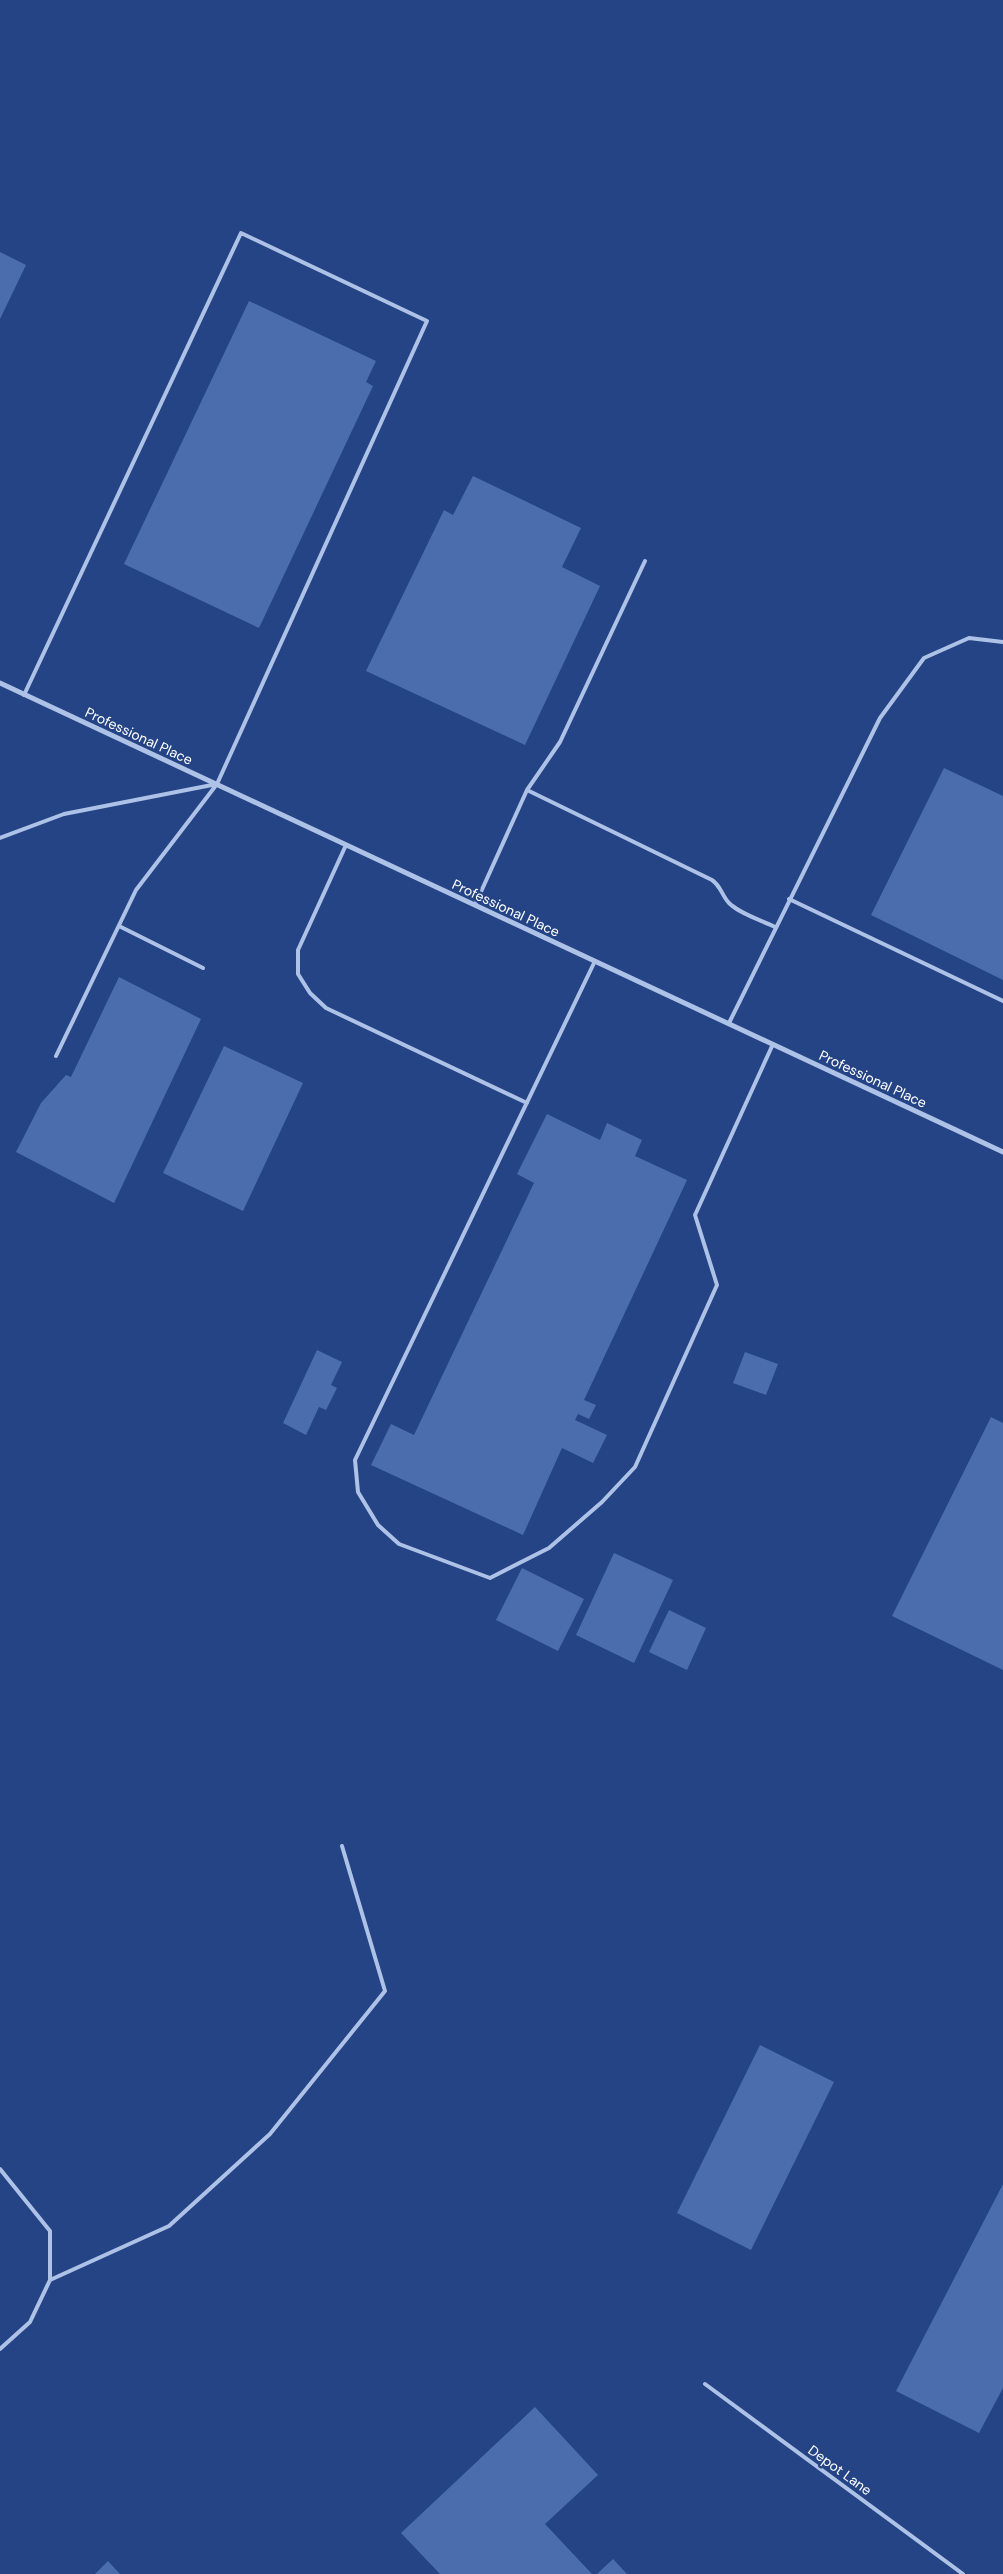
<svg xmlns="http://www.w3.org/2000/svg" width="1003" height="2574" viewBox="0 0 1003 2574" font-family="'DM Sans',sans-serif">
<style>
.building{fill:#4c6dad}
.lines{fill:none;stroke-linecap:round;stroke-linejoin:round}
.lane{stroke:#aec2e8;stroke-width:4}
.street{stroke:#aec2e8;stroke-width:5}
.labels{text-anchor:middle;dominant-baseline:central;stroke-width:4.5;stroke-linejoin:round;paint-order:stroke}
.street-label{font-size:14px;fill:#fff;stroke:#244485}
</style>
<rect width="100%" height="100%" fill="#244485"/>
<!-- building -->
<path class="building" d="M 0,252 L 26,265 L 0,319 Z
M 249,301 L 376,361 L 366,382 L 373,386 L 259,628 L 124,564 Z
M 473,476 L 581,528 L 562,567 L 600,586 L 525,745 L 366,671 L 444,510 L 453,515 Z
M 944,768 L 1003,796 L 1003,980 L 871,915 Z
M 119,977 L 201,1019 L 114,1203 L 16,1152 L 41,1103 L 66,1075 L 71,1077 Z
M 224,1046 L 303,1083 L 243,1211 L 163,1173 Z
M 547,1114 L 600,1140 L 607,1123 L 642,1140 L 635,1156 L 687,1180 L 584,1400 L 596,1405 L 589,1419 L 578,1414 L 575,1420 L 607,1435 L 593,1463 L 562,1448 L 523,1535 L 371,1465 L 391,1424 L 414,1435 L 534,1183 L 517,1174 Z
M 317,1350 L 342,1362 L 331,1385 L 337,1388 L 326,1410 L 319,1407 L 306,1435 L 283,1423 Z
M 745,1352 L 778,1364 L 766,1395 L 733,1383 Z
M 991,1417 L 1003,1423 L 1003,1670 L 892,1616 Z
M 614,1553 L 673,1580 L 634,1663 L 576,1635 Z
M 522,1568 L 584,1599 L 558,1651 L 496,1620 Z
M 669,1610 L 706,1628 L 687,1670 L 649,1652 Z
M 760,2045 L 834,2082 L 751,2250 L 677,2213 Z
M 1003,2184 L 1003,2388 L 979,2433 L 896,2391 Z
M 535,2407 L 598,2475 L 545,2524 L 592,2574 L 440,2574 L 401,2533 Z
M 613,2559 L 627,2574 L 597,2574 Z
M 108,2561 L 120,2574 L 95,2574 Z"/>
<g class="lines">
<!-- lane -->
<path class="lane" d="M 24,695 L 241,233 L 427,321 L 217,784 L 136,890 L 56,1056
M 527,790 L 712,880 C 721,886 722,896 729,903 C 740,914 761,920 775,927
M 0,838 L 64,814 L 217,784
M 346,845 L 298,950 L 298,974 L 310,993 L 326,1008 L 527,1103
M 789,899 L 1003,1001
M 475,905 L 527,790 L 560,742 L 645,561
M 119,926 L 203,968
M 595,961 L 355,1460 L 358,1492 L 378,1525 L 399,1544 L 490,1578 L 549,1548 L 602,1502 L 635,1467 L 717,1285 L 695,1215 L 773,1044
M 729,1023 L 880,718 L 924,658 L 969,638 L 1003,642
M 0,2169 L 50,2231 L 50,2280 L 30,2322 L 0,2349
M 50,2280 L 169,2226 L 270,2134 L 385,1991 L 342,1846
M 705,2384 L 963,2574"/>
<!-- street -->
<path class="street" d="M 0,683 L 1003,1152"/>
</g>
<g class="labels">
<!-- street labels -->
<g class="street-label">
<text transform="translate(139 736) rotate(25)">Professional Place</text>
<text transform="translate(506 908) rotate(25)">Professional Place</text>
<text transform="translate(873 1079) rotate(25)">Professional Place</text>
<text transform="translate(840 2470) rotate(36)">Depot Lane</text>
</g>
</g>
</svg>
